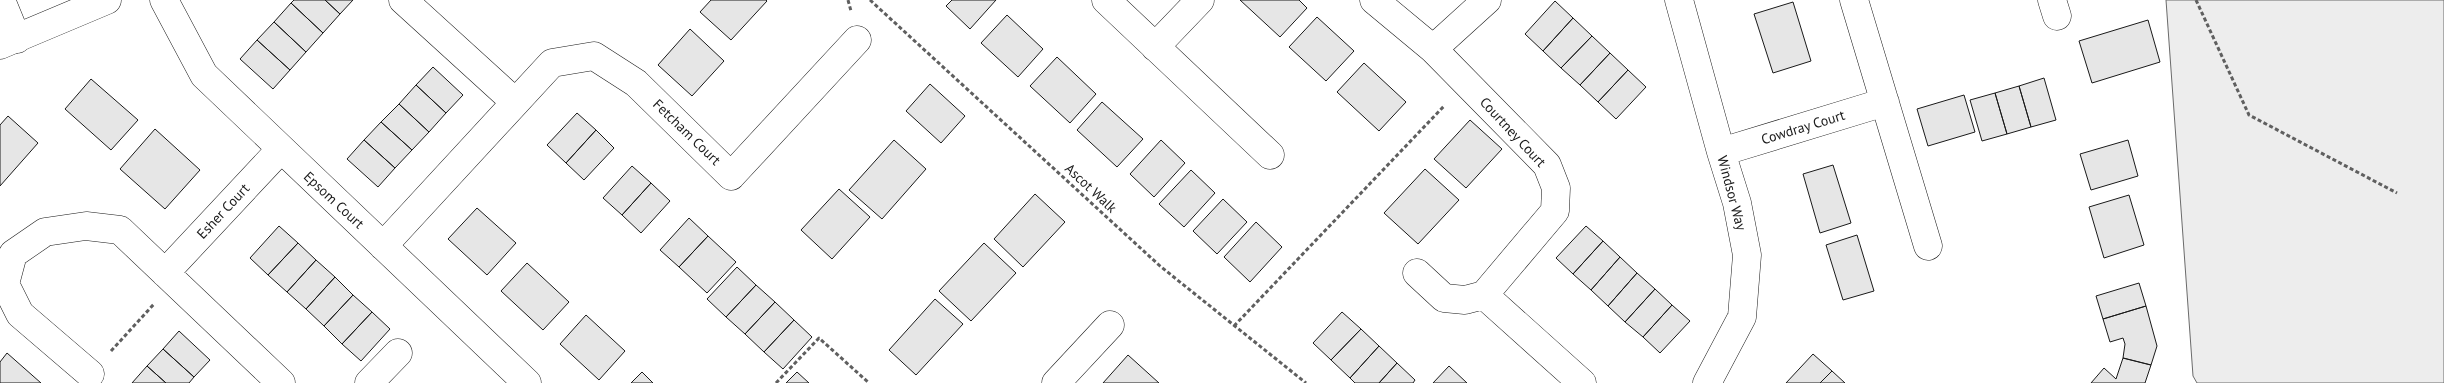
<svg xmlns="http://www.w3.org/2000/svg" width="2444" height="383" viewBox="0 0 2444 383" font-family="'PT Sans',sans-serif">
<style>
.built{fill:#ededed;stroke:#6a6a6a}
.building{fill:#e6e6e6;stroke:#1a1a1a}
.lines{fill:none;stroke-linecap:round;stroke-linejoin:round}
.minor-casing{stroke:#1a1a1a;stroke-width:29}
.tertiary-casing{stroke:#1a1a1a;stroke-width:29}
.path{stroke:#5f5f5f;stroke-width:3;stroke-dasharray:4 2.5;stroke-linecap:butt}
.minor{stroke:#fff;stroke-width:28}
.tertiary{stroke:#fff;stroke-width:28}
.labels{text-anchor:middle;dominant-baseline:central;stroke-width:4;stroke-linejoin:round;paint-order:stroke}
.street-label{font-size:14px;fill:#1a1a1a;stroke:#fff}
</style>
<rect width="100%" height="100%" fill="#fff"/>
<!-- built -->
<path class="built" d="M 2166,0 L 2444,0 L 2444,383 L 2197,383 L 2193,376 Z"/>
<!-- building -->
<path class="building" d="M 294,0 L 325,0 L 340,14 L 323,33 L 291,3 Z
M 325,0 L 353,0 L 340,14 Z
M 711,0 L 766,0 L 767,1 L 731,40 L 700,12 Z
M 952,0 L 996,0 L 970,29 L 946,6 Z
M 1240,0 L 1299,0 L 1307,8 L 1280,37 Z
M 1555,1 L 1573,18 L 1543,51 L 1525,34 Z
M 1793,2 L 1811,61 L 1773,73 L 1754,14 Z
M 291,3 L 323,33 L 306,52 L 274,22 Z
M 1007,15 L 1043,49 L 1018,77 L 981,43 Z
M 1317,17 L 1354,51 L 1326,81 L 1289,47 Z
M 1573,18 L 1592,36 L 1561,68 L 1543,51 Z
M 2148,20 L 2160,62 L 2092,83 L 2079,41 Z
M 274,22 L 306,52 L 290,70 L 257,40 Z
M 690,29 L 724,61 L 692,96 L 658,65 Z
M 1592,36 L 1610,53 L 1580,85 L 1561,68 Z
M 257,40 L 290,70 L 273,89 L 240,59 Z
M 1610,53 L 1628,70 L 1598,102 L 1580,85 Z
M 1057,57 L 1096,94 L 1070,123 L 1030,86 Z
M 1364,63 L 1406,102 L 1379,131 L 1337,92 Z
M 433,67 L 463,95 L 446,113 L 416,85 Z
M 1628,70 L 1646,87 L 1616,119 L 1598,102 Z
M 2044,78 L 2056,120 L 2031,127 L 2019,86 Z
M 91,79 L 138,120 L 111,150 L 65,109 Z
M 930,84 L 965,116 L 941,143 L 906,111 Z
M 416,85 L 446,113 L 429,132 L 399,104 Z
M 2019,86 L 2031,127 L 2007,134 L 1995,93 Z
M 1995,93 L 2007,134 L 1982,141 L 1970,100 Z
M 1964,95 L 1975,132 L 1928,146 L 1917,109 Z
M 1102,102 L 1143,139 L 1117,167 L 1077,130 Z
M 399,104 L 429,132 L 412,150 L 381,122 Z
M 577,113 L 596,130 L 566,163 L 547,145 Z
M 8,116 L 38,143 L 0,186 L 0,125 Z
M 1470,120 L 1502,149 L 1466,188 L 1434,159 Z
M 381,122 L 412,150 L 395,168 L 364,140 Z
M 155,129 L 200,170 L 165,209 L 120,169 Z
M 596,130 L 614,148 L 584,180 L 566,163 Z
M 364,140 L 395,168 L 378,187 L 347,159 Z
M 894,140 L 926,169 L 882,219 L 849,190 Z
M 1161,140 L 1185,163 L 1154,197 L 1130,174 Z
M 2128,140 L 2138,176 L 2091,190 L 2080,154 Z
M 1833,165 L 1851,223 L 1820,233 L 1803,174 Z
M 632,166 L 651,183 L 622,215 L 603,198 Z
M 1425,169 L 1459,200 L 1418,244 L 1384,213 Z
M 1191,170 L 1215,193 L 1184,227 L 1159,204 Z
M 651,183 L 670,201 L 641,233 L 622,215 Z
M 839,189 L 870,217 L 832,259 L 801,230 Z
M 1035,194 L 1065,222 L 1023,267 L 994,239 Z
M 2129,195 L 2144,245 L 2104,258 L 2089,207 Z
M 1223,199 L 1247,222 L 1217,254 L 1193,231 Z
M 477,208 L 516,243 L 487,275 L 448,239 Z
M 689,218 L 708,236 L 679,267 L 660,250 Z
M 1256,222 L 1282,247 L 1250,282 L 1224,257 Z
M 279,226 L 298,243 L 268,275 L 250,258 Z
M 1586,226 L 1603,241 L 1573,274 L 1556,258 Z
M 1857,235 L 1874,291 L 1843,300 L 1826,245 Z
M 708,236 L 736,262 L 707,293 L 679,267 Z
M 1603,241 L 1620,257 L 1591,290 L 1573,274 Z
M 298,243 L 316,260 L 287,292 L 268,275 Z
M 984,243 L 1016,273 L 971,321 L 939,291 Z
M 1620,257 L 1637,273 L 1608,306 L 1591,290 Z
M 316,260 L 335,277 L 306,309 L 287,292 Z
M 527,263 L 569,302 L 543,330 L 501,291 Z
M 737,267 L 756,285 L 726,317 L 707,299 Z
M 1637,273 L 1655,289 L 1625,322 L 1608,306 Z
M 335,277 L 353,295 L 324,326 L 306,309 Z
M 2139,283 L 2146,306 L 2103,319 L 2096,296 Z
M 756,285 L 775,302 L 745,334 L 726,317 Z
M 1655,289 L 1672,305 L 1643,337 L 1625,322 Z
M 353,295 L 372,312 L 342,344 L 324,326 Z
M 935,299 L 963,324 L 916,375 L 889,350 Z
M 775,302 L 794,320 L 764,352 L 745,334 Z
M 1672,305 L 1690,321 L 1660,353 L 1643,337 Z
M 2146,306 L 2157,346 L 2151,365 L 2123,358 L 2125,344 L 2123,338 L 2110,342 L 2103,319 Z
M 372,312 L 390,329 L 361,361 L 342,344 Z
M 1342,312 L 1361,329 L 1331,360 L 1313,343 Z
M 586,315 L 625,351 L 599,380 L 560,344 Z
M 794,320 L 812,337 L 783,369 L 764,352 Z
M 1361,329 L 1379,346 L 1350,378 L 1331,360 Z
M 179,331 L 210,360 L 194,377 L 163,349 Z
M 1379,346 L 1397,363 L 1379,383 L 1355,383 L 1350,378 Z
M 163,349 L 194,377 L 189,383 L 166,383 L 147,366 Z
M 7,353 L 41,383 L 0,383 L 0,362 Z
M 1813,354 L 1832,371 L 1820,383 L 1786,383 Z
M 1128,355 L 1159,383 L 1103,383 Z
M 2123,358 L 2151,365 L 2145,383 L 2091,383 L 2104,368 L 2116,379 Z
M 1397,363 L 1415,380 L 1413,383 L 1379,383 Z
M 147,366 L 166,383 L 132,383 Z
M 1449,366 L 1467,383 L 1433,383 Z
M 1832,371 L 1845,383 L 1820,383 Z
M 642,372 L 653,383 L 631,383 Z
M 797,372 L 809,383 L 786,383 Z"/>
<g class="lines">
<!-- minor casing -->
<g class="minor-casing">
<path id="minor" d="M 1,0 L 17,39
M 164,0 L 204,75 L 527,383
M 403,0 L 515,102
M 1106,0 L 1270,155
M 1374,0 L 1433,49 L 1547,165 L 1556,188 L 1555,211 L 1484,295 L 1465,300 L 1444,298 L 1417,273
M 1679,0 L 1721,152 L 1737,203 L 1747,255 L 1742,317 L 1707,383
M 1854,0 L 1928,246
M 2052,0 L 2057,16
M 1155,47 L 1200,0
M 1433,49 L 1487,0
M 1721,152 L 1885,102
M 383,246 L 552,63 L 594,56 L 636,83 L 731,176 L 857,40
M 165,273 L 281,149
M 1484,295 L 1582,383
M 90,374 L 20,314 L 5,284 L 13,254 L 45,232 L 86,226 L 120,230 L 281,383
M 369,383 L 398,353
M 1056,383 L 1110,325"/>
</g>
<!-- tertiary casing -->
<g class="tertiary-casing">
<path id="tertiary" d="M 0,45 L 107,0"/>
</g>
<!-- path -->
<path class="path" d="M 848,0 L 851,11
M 870,0 L 1160,266 L 1306,383
M 2196,0 L 2249,115 L 2397,193
M 1234,326 L 1445,105
M 111,351 L 154,304
M 776,383 L 819,338 L 869,383"/>
<!-- minor -->
<use href="#minor" class="minor"/>
<!-- tertiary -->
<use href="#tertiary" class="tertiary"/>
</g>
<g class="labels">
<!-- street labels -->
<g class="street-label">
<text transform="translate(1803 127) rotate(-17)">Cowdray Court</text>
<text transform="translate(687 132) rotate(44)">Fetcham Court</text>
<text transform="translate(1513 132) rotate(47)">Courtney Court</text>
<text transform="translate(1091 188) rotate(43)">Ascot Walk</text>
<text transform="translate(1732 193) rotate(75)">Windsor Way</text>
<text transform="translate(334 200) rotate(43)">Epsom Court</text>
<text transform="translate(223 211) rotate(-47)">Esher Court</text>
</g>
</g>
</svg>
